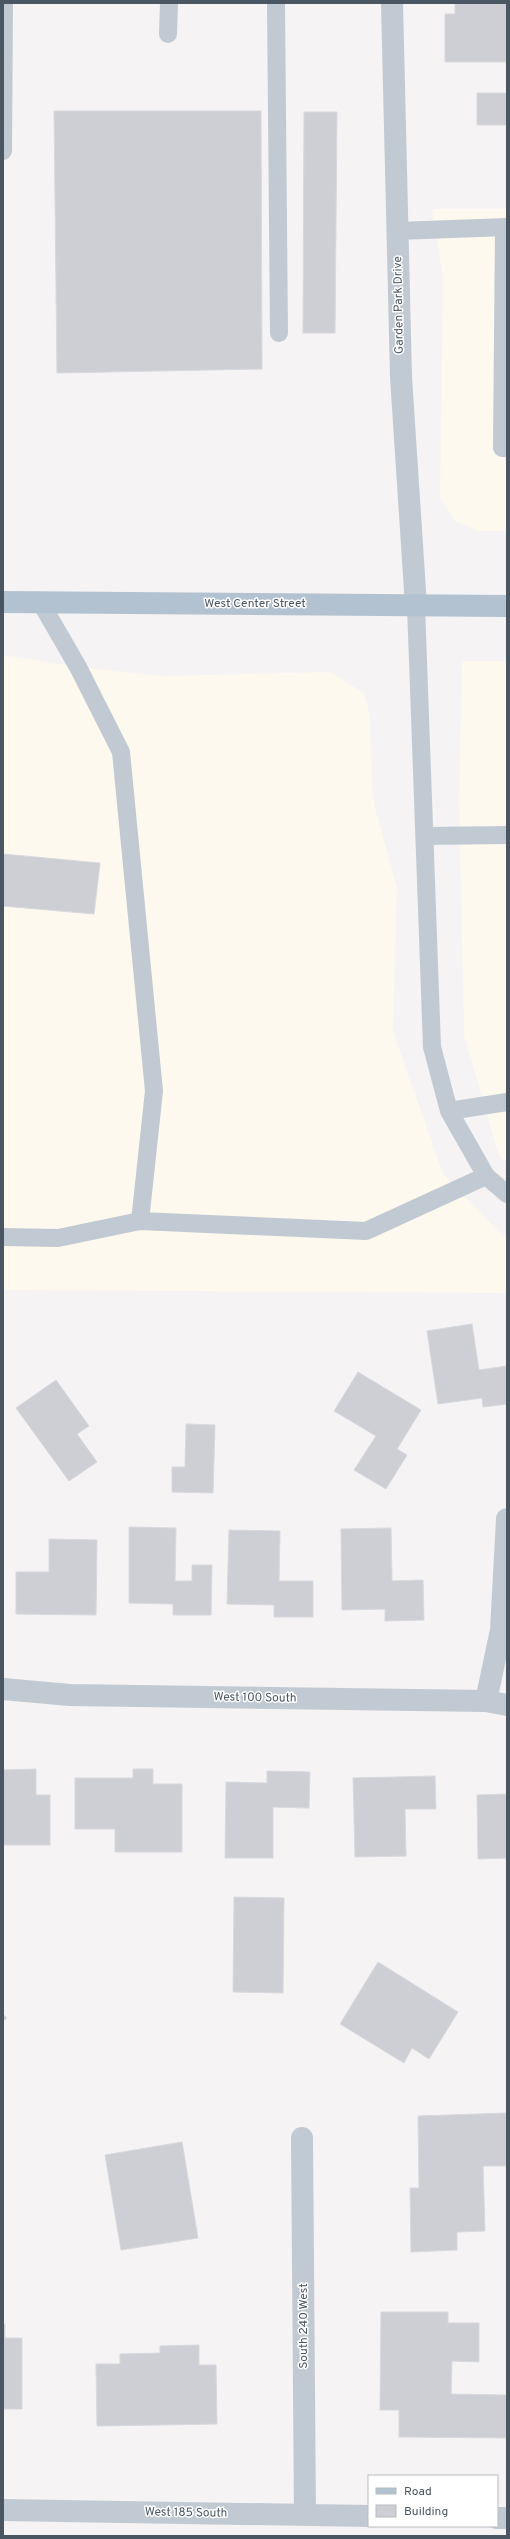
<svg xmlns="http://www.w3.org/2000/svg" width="510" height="2539" viewBox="0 0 510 2539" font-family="Overpass,sans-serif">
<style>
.commercial{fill:#fdf9ef}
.building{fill:#cdcfd5;stroke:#d7d9de}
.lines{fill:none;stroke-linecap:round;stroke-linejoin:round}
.lane{stroke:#c1cad2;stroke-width:18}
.street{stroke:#c1cad2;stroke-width:22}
.primary{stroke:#b3c2d1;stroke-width:22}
.labels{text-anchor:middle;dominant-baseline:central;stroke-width:3;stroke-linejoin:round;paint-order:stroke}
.street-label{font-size:12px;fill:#4a5661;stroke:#fff}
</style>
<rect width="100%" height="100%" fill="#f5f3f3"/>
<!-- commercial -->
<path class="commercial" d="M 432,209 L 507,209 L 507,531 L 478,531 L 455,521 L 440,498 L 443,277 Z
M 3,655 L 78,667 L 161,676 L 330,672 L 364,693 L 370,715 L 372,786 L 375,808 L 397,887 L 393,1031 L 443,1174 L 507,1240 L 507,1293 L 3,1290 Z
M 462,661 L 507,661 L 507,1163 L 499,1156 L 464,1035 L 459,802 Z"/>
<!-- building -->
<path class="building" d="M 455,3 L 507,3 L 507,62 L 445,62 L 445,14 L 455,14 Z
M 477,93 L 507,93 L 507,125 L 477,125 Z
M 54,111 L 261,111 L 262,369 L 57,373 Z
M 304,112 L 337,112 L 335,333 L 303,333 Z
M 3,854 L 100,863 L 94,914 L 3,906 Z
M 472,1324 L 479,1370 L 507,1366 L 507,1404 L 483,1407 L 482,1398 L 438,1404 L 427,1331 Z
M 358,1372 L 421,1410 L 397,1449 L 407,1455 L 386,1489 L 354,1470 L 376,1436 L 334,1411 Z
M 56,1380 L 89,1426 L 77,1434 L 97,1462 L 69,1481 L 16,1408 Z
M 186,1424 L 215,1425 L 213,1493 L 172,1492 L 172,1467 L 185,1467 Z
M 129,1527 L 176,1528 L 175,1581 L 192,1581 L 192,1565 L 212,1565 L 211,1615 L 173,1615 L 173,1604 L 129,1603 Z
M 391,1528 L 392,1581 L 423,1580 L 424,1620 L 385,1621 L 385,1609 L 342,1610 L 341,1529 Z
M 229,1530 L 280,1531 L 279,1581 L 313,1581 L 313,1617 L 274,1617 L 274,1605 L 227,1604 Z
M 49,1539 L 97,1540 L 96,1615 L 16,1614 L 16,1572 L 49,1572 Z
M 36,1769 L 36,1795 L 50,1795 L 50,1845 L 3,1845 L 3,1770 Z
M 133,1769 L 153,1769 L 153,1784 L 182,1784 L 182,1852 L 115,1852 L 115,1829 L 75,1829 L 75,1778 L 133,1778 Z
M 267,1771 L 310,1772 L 309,1808 L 273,1807 L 273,1858 L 225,1858 L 226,1782 L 267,1783 Z
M 435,1776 L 436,1809 L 405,1809 L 406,1856 L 355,1857 L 353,1778 Z
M 507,1794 L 507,1858 L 478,1859 L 477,1795 Z
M 234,1897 L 284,1898 L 283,1993 L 233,1992 Z
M 378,1962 L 458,2012 L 429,2059 L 412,2048 L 404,2063 L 340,2024 Z
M 3,2014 L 7,2018 L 3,2021 Z
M 507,2113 L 507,2166 L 483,2166 L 485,2231 L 457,2232 L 457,2250 L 411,2252 L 410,2188 L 419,2188 L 418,2116 Z
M 182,2142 L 198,2238 L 121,2250 L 105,2155 Z
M 381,2312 L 448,2312 L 448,2323 L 479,2323 L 479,2362 L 452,2361 L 451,2394 L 507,2395 L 507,2438 L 399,2437 L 399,2410 L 380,2410 Z
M 3,2324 L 5,2324 L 5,2338 L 22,2338 L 22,2409 L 3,2409 Z
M 199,2345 L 199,2365 L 216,2365 L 217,2424 L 97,2426 L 96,2364 L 120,2364 L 120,2354 L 160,2353 L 160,2346 Z"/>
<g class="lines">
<!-- lane -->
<path class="lane" d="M 276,3 L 279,333
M 168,34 L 169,3
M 3,151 L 4,3
M 504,227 L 502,448 L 507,448
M 397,231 L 507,227
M 416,606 L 432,1047 L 449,1111 L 486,1176 L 507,1194
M 426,836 L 507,835
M 449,1111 L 507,1102
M 140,1221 L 366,1231 L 486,1176
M 3,1237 L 58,1238 L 140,1221 L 154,1091 L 121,752 L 78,667 L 41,603"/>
<!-- street -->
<path class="street" d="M 392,3 L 401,377 L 416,606
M 3,1689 L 70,1695 L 486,1701 L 507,1705
M 486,1701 L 501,1630 L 507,1519
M 302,2138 L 305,2515
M 3,2510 L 369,2516
M 497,2518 L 507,2518"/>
<!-- primary -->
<path class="primary" d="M 3,602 L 507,606"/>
</g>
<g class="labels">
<!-- street labels -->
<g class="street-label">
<text transform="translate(399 305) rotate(-91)">Garden Park Drive</text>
<text x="255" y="604">West Center Street</text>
<text transform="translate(255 1698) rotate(1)">West 100 South</text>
<text transform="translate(304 2326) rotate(-90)">South 240 West</text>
<text transform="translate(186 2513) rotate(1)">West 185 South</text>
</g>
</g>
<!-- border -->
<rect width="510" height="2539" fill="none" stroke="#4a5661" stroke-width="8"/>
<!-- legend -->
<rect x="368" y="2475" width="130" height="52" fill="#ffffff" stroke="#b7bbc0"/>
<rect x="376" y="2488" width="20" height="6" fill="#b3c2d1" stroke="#b7bbc0"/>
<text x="404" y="2495" font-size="12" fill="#4a5661">Road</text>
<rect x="376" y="2505" width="20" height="12" fill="#cdcfd5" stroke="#b7bbc0"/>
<text x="404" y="2515" font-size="12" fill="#4a5661">Building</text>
</svg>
